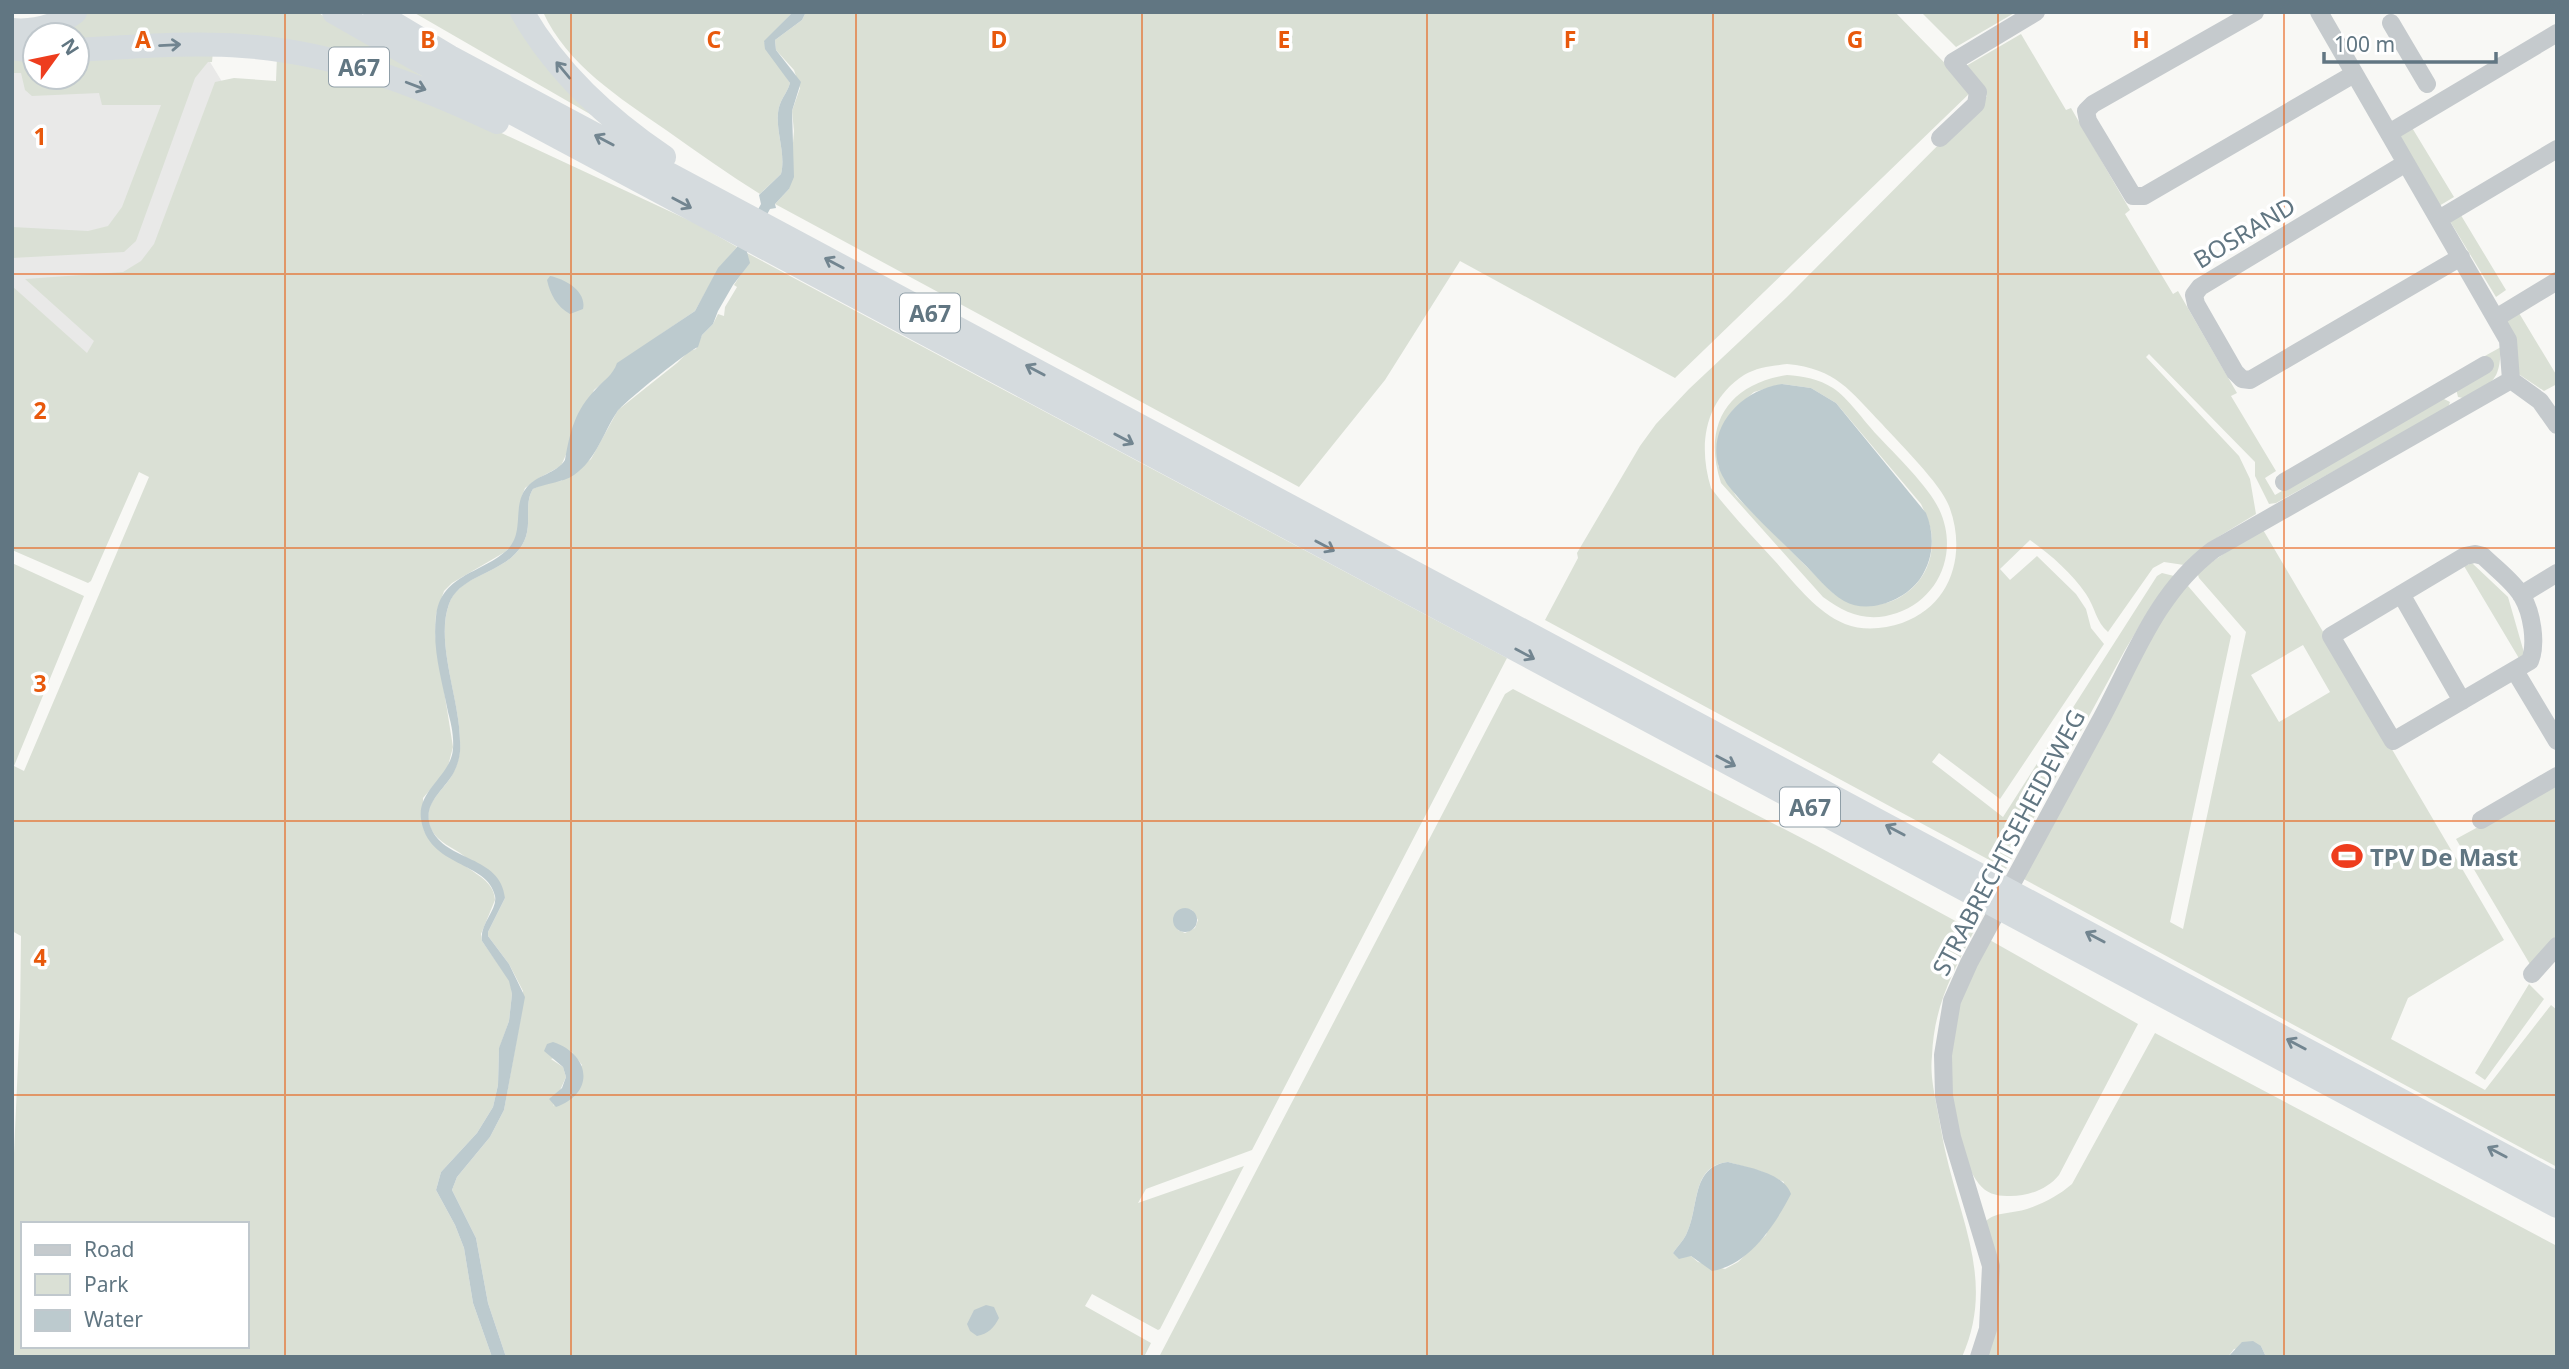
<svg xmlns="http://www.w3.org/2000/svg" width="2569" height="1369" viewBox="0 0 2569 1369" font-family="'Noto Sans',sans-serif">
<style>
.built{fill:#e9e9e8}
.green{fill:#dae0d5;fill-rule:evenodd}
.water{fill:#bccace}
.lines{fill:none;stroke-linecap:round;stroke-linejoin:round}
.minor{stroke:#c5cacd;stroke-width:18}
.highway{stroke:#d5dbde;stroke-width:24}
.oneway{stroke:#728590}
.grid{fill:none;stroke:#e8590c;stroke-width:2;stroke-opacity:0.55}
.labels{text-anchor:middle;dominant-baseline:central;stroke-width:7;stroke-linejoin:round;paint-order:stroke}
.shield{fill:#fff;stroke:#909fa8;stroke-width:2}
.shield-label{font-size:23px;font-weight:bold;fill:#617682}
.street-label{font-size:24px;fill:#617682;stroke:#fff}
.poi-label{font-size:24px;font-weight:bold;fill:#617682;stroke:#fff;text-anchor:start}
.grid-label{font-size:23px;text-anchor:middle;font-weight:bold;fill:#e8590c;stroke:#fff;stroke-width:7;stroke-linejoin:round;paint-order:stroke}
</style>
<rect width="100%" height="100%" fill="#f8f8f5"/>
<!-- built -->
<path class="built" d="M 207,57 L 224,85 L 180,218 L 92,370 L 12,301 L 12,59 L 35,77 L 51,82 Z"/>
<!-- green -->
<path class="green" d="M 83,12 L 317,12 L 460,99 L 370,64 L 77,42 L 77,35 L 35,35 Z
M 413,12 L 518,12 L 628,136 Z
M 543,12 L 793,12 L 764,42 L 790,83 C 787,94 779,100 778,113 C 776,133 786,154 781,174 L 760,194 C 728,174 697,152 666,130 C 620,98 567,65 543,12 Z
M 806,12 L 1895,12 L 1972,91 L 1675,378 L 1460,261 L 1385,380 L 1299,487 L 775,204 L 789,189 L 794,131 L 792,111 L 800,88 L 794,70 L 776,50 L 775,40 L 802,20 Z
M 1921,12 L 2016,12 L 1956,47 Z
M 2021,34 L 2066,110 L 2071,108 L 2130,210 L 2125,214 L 2173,294 L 2178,291 L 2237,393 L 2231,396 L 2276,471 L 2265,478 L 2275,495 L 2442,398 L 2450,402 L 2448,408 L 2276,503 L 2269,504 L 2255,476 L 2255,462 L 2149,354 L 2146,357 L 2239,456 L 2250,479 L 2256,514 L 2218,537 L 2184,565 L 2164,562 L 2153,568 L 2108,632 C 2096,622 2095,607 2086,594 C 2072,573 2050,554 2030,540 L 2000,569 L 2010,580 L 2037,556 L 2076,594 L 2086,609 L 2091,628 L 2104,644 L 2000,799 L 1939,753 L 1932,762 L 2003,817 L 2157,576 L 2162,573 L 2174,576 L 2152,605 L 2125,650 L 2006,869 L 1545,620 L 1578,558 L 1577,553 L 1640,446 L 1656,424 L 1689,389 L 1787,297 L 1987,96 L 1969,78 L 1966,66 ZM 1787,364 C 1837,369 1849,390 1882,424 C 1898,442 1941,484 1949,506 C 1967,553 1952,605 1902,623 C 1884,629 1863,631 1845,624 C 1815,611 1795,583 1774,560 C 1753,537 1731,514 1711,488 C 1698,446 1704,401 1744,375 C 1757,367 1772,366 1787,364 Z
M 213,51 L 212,62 L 208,62 L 195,78 L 136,241 L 124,252 L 12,258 L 12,227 L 88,231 L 108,226 L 122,207 L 161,105 L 102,105 L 99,93 L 32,96 L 25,90 L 21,73 L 12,73 L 12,52 L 35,56 L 35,77 L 77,77 L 77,57 Z
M 277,56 L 311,63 L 448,108 L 697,224 L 737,247 L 719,268 L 695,311 L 661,334 L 594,390 L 561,466 L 539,478 L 525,488 L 522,496 L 518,532 L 514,543 L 505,552 L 452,583 L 444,591 L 436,614 L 435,634 L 453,747 L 447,770 L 423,798 L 424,831 C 437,842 450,853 463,864 C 476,875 494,881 495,900 L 481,934 L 482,941 L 510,981 L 512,994 L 509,1021 L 499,1049 L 498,1085 L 493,1107 L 477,1133 L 441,1172 L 436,1190 L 455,1225 L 464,1248 L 473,1303 L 492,1357 L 12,1357 L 12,1199 L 20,1017 L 21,936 L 12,931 L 12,563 L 84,596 L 14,766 L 24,771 L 149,477 L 139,472 L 91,581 L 88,583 L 12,550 L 12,286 L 87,353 L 94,341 L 25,279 L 123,272 L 141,261 L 154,244 L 215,82 L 234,78 L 276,81 ZM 23,1224 L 247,1224 L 247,1346 L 23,1346 Z
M 2411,126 L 2454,197 L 2439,206 L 2397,133 Z
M 2459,212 L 2506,290 L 2496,297 L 2448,218 Z
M 747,253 L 1507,658 L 1252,1150 L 1146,1189 L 1138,1203 L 1244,1166 L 1160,1329 L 1158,1330 L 1092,1294 L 1085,1306 L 1151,1343 L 1144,1357 L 506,1357 L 488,1303 L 476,1238 L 452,1190 L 457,1177 L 490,1137 L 504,1110 L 521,1015 L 523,991 L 509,964 L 488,936 L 488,932 L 505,898 C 491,884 478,868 464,856 C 453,847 438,843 431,829 C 421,806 440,794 451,777 C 457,766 461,755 460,742 C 460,700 435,643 449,604 C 458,577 496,574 515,554 C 538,531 521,508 533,489 L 548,482 L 561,481 L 591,459 L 618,410 L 677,363 L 689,351 L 696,349 L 702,335 L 713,324 L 718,314 L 724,316 L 725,307 L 737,287 L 734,285 L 745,268 ZM 1184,908 L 1192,910 L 1198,920 L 1195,928 L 1185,933 L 1178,930 ZM 571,1051 L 582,1065 L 553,1106 L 566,1077 L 563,1067 L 551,1059 Z
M 2519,313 L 2557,376 L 2557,384 L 2544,391 L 2517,373 L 2506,321 Z
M 2501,347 C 2499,384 2494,380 2463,398 L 2458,397 L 2456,389 L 2483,357 Z
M 1787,375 C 1803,376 1819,379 1833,388 C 1848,398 1864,421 1877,435 C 1894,453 1929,487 1939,509 C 1959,551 1940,598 1897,613 C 1868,623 1846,614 1823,597 L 1721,483 C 1702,426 1727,384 1787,375 ZM 1782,384 L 1811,388 L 1836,403 L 1921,504 C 1927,517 1932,527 1932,541 C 1933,593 1874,624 1833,593 L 1736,496 L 1718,466 L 1719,437 L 1732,411 L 1754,392 Z
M 2262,528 L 2504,940 L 2408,998 L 2391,1039 L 2485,1090 L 2551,1005 L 2557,1010 L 2557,1167 L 2020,877 L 2154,625 L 2182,589 L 2188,586 L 2231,636 L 2170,922 L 2183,929 L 2246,632 L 2199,578 L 2197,572 ZM 2303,645 L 2330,692 L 2279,722 L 2251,675 Z
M 2472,563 L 2508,597 L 2525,656 L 2520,660 L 2464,566 Z
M 1513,689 L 1817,846 L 1974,931 C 1952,974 1934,1006 1932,1056 C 1930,1074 1934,1091 1937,1108 C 1940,1122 1942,1137 1945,1150 C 1961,1223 1995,1283 1962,1357 L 1159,1357 L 1505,694 ZM 1728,1162 L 1760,1171 L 1784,1182 L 1766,1235 L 1738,1262 L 1725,1269 L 1698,1262 L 1691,1256 L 1673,1253 C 1677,1247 1683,1241 1686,1235 C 1700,1208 1690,1166 1728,1162 Z
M 2557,784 L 2557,937 L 2531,966 L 2456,839 Z
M 1988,939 L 2138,1024 L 2059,1175 C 2047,1190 2026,1197 2007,1196 C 1996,1196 1986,1193 1979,1184 C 1952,1150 1945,1053 1955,1012 C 1960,991 1978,961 1988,939 Z
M 2529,984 L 2544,999 L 2485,1080 L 2475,1073 Z
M 2155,1033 L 2557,1246 L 2557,1357 L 2266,1357 L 2261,1346 L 2234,1349 L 2228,1357 L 1978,1357 L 1985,1336 L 1984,1223 C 1994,1211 2013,1214 2027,1209 C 2044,1203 2058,1196 2072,1184 Z"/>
<!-- water -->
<path class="water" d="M 793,12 L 806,12 L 802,20 L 775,40 L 776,50 L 801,82 L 792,111 L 794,177 L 789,189 L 775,204 L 776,208 L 770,209 L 747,252 L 750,263 L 733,285 L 718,311 L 713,324 L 702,335 L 698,347 C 688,351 623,403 617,412 C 603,433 596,460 574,475 C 562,483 546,483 533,489 C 521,508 538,531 515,554 C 496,574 459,577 449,604 C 435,642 460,700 460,741 C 461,752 459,762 454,772 C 444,791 421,804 431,828 C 445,862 501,855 505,898 L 488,932 L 488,936 L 509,964 L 525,997 L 504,1110 L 490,1137 L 457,1177 L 452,1190 L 476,1238 L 488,1303 L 506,1357 L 492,1357 L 473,1303 L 464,1248 L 455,1225 L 436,1190 L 441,1172 L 477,1133 L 493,1107 L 498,1085 L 499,1048 L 509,1021 L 512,994 L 509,981 L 482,941 C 479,924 498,910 495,896 C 488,861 428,868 421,819 C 417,790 451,776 453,749 C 454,736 451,723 448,712 C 442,680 432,649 436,617 C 440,575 480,574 506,551 C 526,533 511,506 527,487 C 538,474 556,474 565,460 C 570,432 575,410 596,389 C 604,380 613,375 617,363 L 695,311 L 718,268 L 738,246 L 761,204 L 759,195 L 781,174 C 786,154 776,133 778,113 C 779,100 787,94 790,83 L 765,49 L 764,41 Z
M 550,276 C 566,279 587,292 583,309 L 570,314 C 557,307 550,294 547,280 Z
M 1782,384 L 1811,388 L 1836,403 L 1926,513 C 1935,535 1934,558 1920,579 C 1905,600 1869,615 1844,601 C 1828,592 1815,574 1801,561 C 1776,536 1749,512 1727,484 C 1724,478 1719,471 1718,464 C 1708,423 1745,389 1782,384 Z
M1173 920a12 12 0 1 1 24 0a12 12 0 1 1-24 0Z
M 553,1042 C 590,1054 596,1093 556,1107 L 549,1099 L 562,1088 L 566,1077 L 563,1067 L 544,1051 L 547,1044 Z
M 1728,1162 C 1747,1167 1784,1173 1791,1194 C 1775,1225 1749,1265 1712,1271 L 1691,1256 L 1679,1259 L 1673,1253 C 1677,1247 1683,1241 1686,1235 C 1700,1208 1690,1167 1728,1162 Z
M 986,1305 L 994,1307 L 999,1318 C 994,1328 988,1334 977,1336 L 970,1331 L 967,1324 L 974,1310 Z
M 2253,1341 L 2261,1346 L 2266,1357 L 2228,1357 L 2242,1342 Z"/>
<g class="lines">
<!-- minor -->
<path class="minor" d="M 2255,12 L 2093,104 L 2086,111 L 2088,121 L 2133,196 L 2144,196 L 2354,74
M 2319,12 L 2508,340 L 2511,380
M 2391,23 L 2427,84
M 2389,133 L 2557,33
M 1940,138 L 1976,104 L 1978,92 L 1953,62 L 2036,12
M 2406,163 L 2200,287 L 2194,295 L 2196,304 L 2235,372 L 2242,379 L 2250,380 L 2461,257
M 2439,219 L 2557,149
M 2496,318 L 2557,281
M 2511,380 L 2540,401 L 2557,425
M 2284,482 L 2485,365
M 2475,554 L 2483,556 C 2495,568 2513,581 2522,596 C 2532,613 2537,643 2530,661 L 2393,741 L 2331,636 L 2465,556 Z
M 2401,594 L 2462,701
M 2521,595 L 2557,573
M 2515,671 L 2557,741
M 2481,820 L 2557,776
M 2532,974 L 2557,946
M 1979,1357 L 1988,1329 L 1991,1266 L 1952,1137 L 1944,1096 L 1943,1055 L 1952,1001 L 1969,963 C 2012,883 2056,802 2100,721 C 2133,660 2156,593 2213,550 L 2511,380"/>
<!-- highway -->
<path class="highway" d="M 334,12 L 481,96 L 2557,1206
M 375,12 L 450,57 L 2557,1184
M 522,12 C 557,73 607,118 664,157
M 12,30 C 36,32 56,27 75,12
M 12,48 L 35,51
M 77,50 C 132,47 188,42 243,46 C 332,52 417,84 497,122"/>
</g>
<!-- one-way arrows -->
<defs><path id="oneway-shaft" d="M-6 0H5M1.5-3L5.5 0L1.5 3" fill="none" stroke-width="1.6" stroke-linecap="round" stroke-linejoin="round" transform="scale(1.75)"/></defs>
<g class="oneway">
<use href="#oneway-shaft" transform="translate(170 45) rotate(-3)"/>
<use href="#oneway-shaft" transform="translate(563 70) rotate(-130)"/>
<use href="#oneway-shaft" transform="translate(416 86) rotate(21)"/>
<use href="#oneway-shaft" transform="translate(604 140) rotate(-152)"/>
<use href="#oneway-shaft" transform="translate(682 203) rotate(28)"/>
<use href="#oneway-shaft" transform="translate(834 263) rotate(-152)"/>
<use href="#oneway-shaft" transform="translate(1035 370) rotate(-152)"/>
<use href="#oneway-shaft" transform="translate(1124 439) rotate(28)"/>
<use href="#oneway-shaft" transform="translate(1325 546) rotate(28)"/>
<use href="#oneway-shaft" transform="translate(1525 654) rotate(28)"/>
<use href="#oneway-shaft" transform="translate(1726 761) rotate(28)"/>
<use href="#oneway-shaft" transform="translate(1895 830) rotate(-152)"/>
<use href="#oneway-shaft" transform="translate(2095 937) rotate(-152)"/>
<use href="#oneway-shaft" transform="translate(2296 1044) rotate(-152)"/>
<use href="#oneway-shaft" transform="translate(2497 1152) rotate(-152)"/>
</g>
<!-- grid -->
<path class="grid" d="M 285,12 L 285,1357M 571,12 L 571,1357M 856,12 L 856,1357M 1142,12 L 1142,1357M 1427,12 L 1427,1357M 1713,12 L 1713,1357M 1998,12 L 1998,1357M 2284,12 L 2284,1357M 12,274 L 2557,274M 12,548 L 2557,548M 12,821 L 2557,821M 12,1095 L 2557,1095"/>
<!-- icons -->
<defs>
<g id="stadium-bare" transform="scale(2.415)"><path d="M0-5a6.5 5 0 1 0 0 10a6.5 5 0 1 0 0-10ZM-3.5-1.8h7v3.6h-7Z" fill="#ee3d1e" stroke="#fff" stroke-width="2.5" paint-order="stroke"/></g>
</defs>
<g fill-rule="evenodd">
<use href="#stadium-bare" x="2347" y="856"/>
</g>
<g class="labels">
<!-- shield labels -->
<g class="shield">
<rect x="329" y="47.5" width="60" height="39" rx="5"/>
<rect x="900" y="293.5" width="60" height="39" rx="5"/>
<rect x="1780" y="787.5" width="60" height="39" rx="5"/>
</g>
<g class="shield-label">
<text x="359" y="67">A67</text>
<text x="930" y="313">A67</text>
<text x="1810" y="807">A67</text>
</g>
<!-- street labels -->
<g class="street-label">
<text transform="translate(2244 232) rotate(-31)">BOSRAND</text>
<text transform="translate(2008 842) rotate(-62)">STRABRECHTSEHEIDEWEG</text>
</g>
<!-- poi labels -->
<g class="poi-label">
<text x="2370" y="856">TPV De Mast</text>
</g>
</g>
<g class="grid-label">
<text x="143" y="48">A</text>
<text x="428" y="48">B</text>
<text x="714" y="48">C</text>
<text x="999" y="48">D</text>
<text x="1284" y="48">E</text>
<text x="1570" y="48">F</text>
<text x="1855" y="48">G</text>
<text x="2141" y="48">H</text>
<text x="40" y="145">1</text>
<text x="40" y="419">2</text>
<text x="40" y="692">3</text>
<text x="40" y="966">4</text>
</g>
<!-- border -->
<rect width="2569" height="1369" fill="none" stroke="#617682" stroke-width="28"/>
<!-- legend -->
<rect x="21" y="1222" width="228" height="126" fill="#ffffff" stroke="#c0c8cd" stroke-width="2"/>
<rect x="35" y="1245" width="35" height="10" fill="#c5cacd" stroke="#c0c8cd" stroke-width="2"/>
<text x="84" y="1257" font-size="21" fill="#617682">Road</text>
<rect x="35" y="1274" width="35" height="21" fill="#dae0d5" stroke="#c0c8cd" stroke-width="2"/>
<text x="84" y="1292" font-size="21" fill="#617682">Park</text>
<rect x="35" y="1310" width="35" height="21" fill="#bccace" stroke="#c0c8cd" stroke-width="2"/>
<text x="84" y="1327" font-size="21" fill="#617682">Water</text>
<!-- north arrow -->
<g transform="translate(56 56) rotate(57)"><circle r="33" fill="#ffffff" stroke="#c0c8cd" stroke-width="2"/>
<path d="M0-5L12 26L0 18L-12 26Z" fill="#ee3d1e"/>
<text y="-10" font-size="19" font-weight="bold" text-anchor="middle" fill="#617682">N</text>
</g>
<!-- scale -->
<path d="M2324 52v10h172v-10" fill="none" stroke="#617682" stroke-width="3.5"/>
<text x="2334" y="52" font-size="21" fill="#617682" stroke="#ffffff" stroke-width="5" paint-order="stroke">100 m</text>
</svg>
